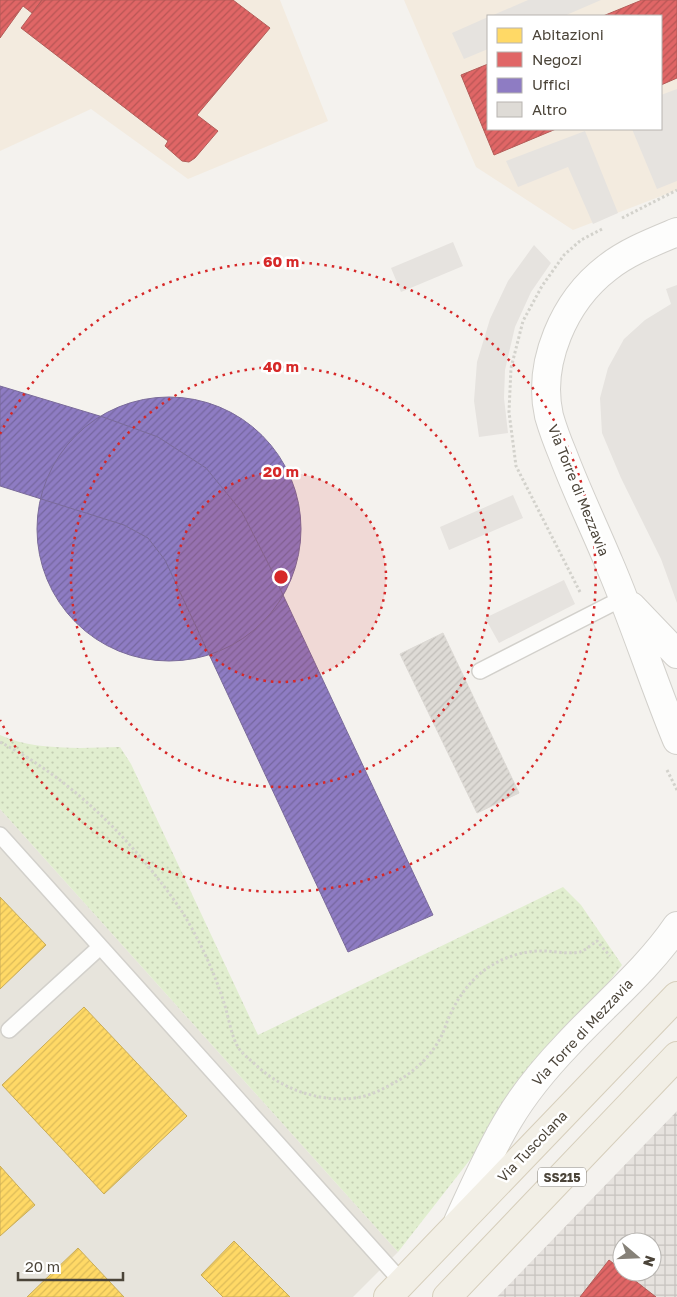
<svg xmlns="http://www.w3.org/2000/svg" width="677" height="1297" viewBox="0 0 677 1297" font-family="'Golos Text',sans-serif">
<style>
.residential{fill:#e7e4dc}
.commercial{fill:#f3ebdf;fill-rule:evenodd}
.industrial{fill:url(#industrial-grid);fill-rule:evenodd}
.grass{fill:url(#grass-dots)}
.parking{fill:#e6e3df}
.homes{fill:url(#homes-hatch);stroke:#c9ac58}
.shops{fill:url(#shops-hatch);stroke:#b35c58}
.offices{fill:url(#offices-hatch);stroke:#7a6b9a}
.building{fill:url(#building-hatch);stroke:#dcd9d4}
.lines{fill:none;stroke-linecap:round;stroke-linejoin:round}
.lane-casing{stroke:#d2d0cb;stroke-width:18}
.street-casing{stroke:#d2d0cb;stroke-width:30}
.primary-casing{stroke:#d6cebb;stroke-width:30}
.path{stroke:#d3d2cc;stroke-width:3;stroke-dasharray:2.5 2.5;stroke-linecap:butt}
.lane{stroke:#fdfdfc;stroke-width:15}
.street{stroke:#fdfdfc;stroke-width:28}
.primary{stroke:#f2efe6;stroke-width:28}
.ring{fill:none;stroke:#d62828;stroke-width:2.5;stroke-dasharray:2.5 5}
.labels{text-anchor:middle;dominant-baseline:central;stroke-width:5;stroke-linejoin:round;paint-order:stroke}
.shield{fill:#fff;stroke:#817c74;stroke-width:1}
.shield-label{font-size:12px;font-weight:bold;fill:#4b4439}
.street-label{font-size:14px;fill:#4b4439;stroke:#fff}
.centre{fill:#d62828;stroke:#fff;stroke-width:2.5}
.ring-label{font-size:15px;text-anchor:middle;font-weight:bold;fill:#d62828;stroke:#fff;stroke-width:5;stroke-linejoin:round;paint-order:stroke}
</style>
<defs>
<pattern id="industrial-grid" width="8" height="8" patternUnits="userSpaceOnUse" patternTransform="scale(1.25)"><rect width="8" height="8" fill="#e6e2de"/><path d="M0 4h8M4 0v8" fill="none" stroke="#c7c3bf"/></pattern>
<pattern id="grass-dots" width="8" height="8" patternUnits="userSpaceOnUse" patternTransform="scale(1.25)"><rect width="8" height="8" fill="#e1eecf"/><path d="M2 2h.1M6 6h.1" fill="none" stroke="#c3cdb2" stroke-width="1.8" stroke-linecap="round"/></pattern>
<pattern id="homes-hatch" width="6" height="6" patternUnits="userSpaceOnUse" patternTransform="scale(1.25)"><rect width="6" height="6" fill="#ffd966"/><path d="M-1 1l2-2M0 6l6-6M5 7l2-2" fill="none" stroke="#dcbb59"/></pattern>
<pattern id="shops-hatch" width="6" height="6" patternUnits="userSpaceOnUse" patternTransform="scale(1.25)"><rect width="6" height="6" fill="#e06666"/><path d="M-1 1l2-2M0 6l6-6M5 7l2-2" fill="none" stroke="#b85655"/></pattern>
<pattern id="offices-hatch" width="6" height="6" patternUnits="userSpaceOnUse" patternTransform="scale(1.25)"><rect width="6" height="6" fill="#8e7cc3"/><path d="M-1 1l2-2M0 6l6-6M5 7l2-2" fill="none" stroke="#76679f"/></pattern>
<pattern id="building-hatch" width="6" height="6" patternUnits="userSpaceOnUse" patternTransform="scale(1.25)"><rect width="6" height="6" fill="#dedbd6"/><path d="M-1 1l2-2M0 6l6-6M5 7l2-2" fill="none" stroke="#c0bdb8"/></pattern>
</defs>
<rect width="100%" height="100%" fill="#f4f2ee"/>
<!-- residential -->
<path class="residential" d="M 0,809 L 398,1252 L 353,1297 L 0,1297 Z"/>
<!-- commercial -->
<path class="commercial" d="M 0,0 L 280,0 L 328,121 L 188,179 L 91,109 L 0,151 Z
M 404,0 L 677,0 L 677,190 L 573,230 L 476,167 ZM 488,16 L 661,16 L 661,129 L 488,129 Z"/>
<!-- industrial -->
<path class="industrial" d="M 677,1111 L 677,1297 L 497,1297 ZM 622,1242 L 652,1242 L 652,1272 L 622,1272 Z"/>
<!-- grass -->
<path class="grass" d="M 0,735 C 33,751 84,748 120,747 L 131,764 L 258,1035 L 563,887 L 581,905 L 622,965 L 398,1252 L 0,809 Z"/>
<!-- parking -->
<path class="parking" d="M 528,0 L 601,0 L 564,16 L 491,16 Z
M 488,17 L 488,49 L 464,59 L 452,33 Z
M 677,89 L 677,181 L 657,189 L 632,129 L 661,129 L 661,95 Z
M 585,131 L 618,213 L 593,224 L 568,167 L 518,187 L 506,161 Z
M 453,242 L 463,266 L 401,292 L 391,268 Z
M 534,245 L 551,263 L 531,292 L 515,327 L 505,370 L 504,398 L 508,433 L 479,437 L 474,401 L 477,362 L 490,319 L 508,281 Z
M 677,285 L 677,603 L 661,559 L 621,478 L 602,433 L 600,398 L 608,368 L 624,339 L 645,320 L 671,304 L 666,289 Z
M 513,495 L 523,518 L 449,550 L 440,527 Z
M 564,580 L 575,604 L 499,643 L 485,618 Z"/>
<!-- homes -->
<path class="homes" d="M 0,897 L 46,945 L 0,989 Z
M 84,1007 L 187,1116 L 104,1194 L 2,1085 Z
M 0,1166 L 35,1205 L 0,1236 Z
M 234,1241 L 290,1297 L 223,1297 L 201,1275 Z
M 78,1248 L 124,1297 L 27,1297 Z"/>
<!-- shops -->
<path class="shops" d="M 0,0 L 42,0 L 32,13 L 23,6 L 0,38 Z
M 42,0 L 233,0 L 270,28 L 197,115 L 218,131 L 195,158 L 189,162 L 182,161 L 165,146 L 168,141 L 21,28 Z
M 642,0 L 677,0 L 677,78 L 661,85 L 661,16 L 603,16 Z
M 488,64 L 488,129 L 556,129 L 494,155 L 461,75 Z
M 609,1260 L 622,1270 L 622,1272 L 624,1272 L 656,1297 L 580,1297 Z"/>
<!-- offices -->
<path class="offices" d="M 0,386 L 103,417 L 158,437 L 206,468 L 242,512 L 269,565 L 433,915 L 348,952 L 165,560 L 148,538 L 124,525 L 0,486 Z
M37 529a132 132 0 1 1 264 0a132 132 0 1 1-264 0Z"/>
<!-- building -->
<path class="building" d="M 443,633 L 519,793 L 477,813 L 400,654 Z"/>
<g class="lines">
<!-- lane casing -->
<g class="lane-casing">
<path id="lane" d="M 480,671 L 623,598
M 0,835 L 403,1283
M 9,1030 L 100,947"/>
</g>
<!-- street casing -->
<g class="street-casing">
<path id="street" d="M 677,232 C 653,242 627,252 607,268 C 564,301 537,363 549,416 C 553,430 558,443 563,455 C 577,492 594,527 609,563 C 634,621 653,682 677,740
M 631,606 L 677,654
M 458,1222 C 474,1187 489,1152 509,1119 C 525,1092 546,1067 568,1044 C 604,1005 647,970 677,926"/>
</g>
<!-- primary casing -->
<g class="primary-casing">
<path id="primary" d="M 388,1297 L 677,996
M 447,1297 L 677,1056"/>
</g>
<!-- path -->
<path class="path" d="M 622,218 L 677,190
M 580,592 L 516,466 L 509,412 L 511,368 L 523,321 L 542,286 L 564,255 L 581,240 L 604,228
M 0,742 C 73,780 132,840 179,907 C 198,936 215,973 225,1006 C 229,1019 231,1035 238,1047 C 242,1054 252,1061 258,1067 C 285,1091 325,1104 361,1097 C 374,1094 387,1087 399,1080 C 417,1070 433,1053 442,1035 C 445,1028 447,1021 450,1015 C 458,997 470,981 486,969 C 503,957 525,950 546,951 C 557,952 569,954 580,952 C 586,950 592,944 597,941 L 610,956
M 667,770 L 677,790"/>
<!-- lane -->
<use href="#lane" class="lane"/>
<!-- street -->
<use href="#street" class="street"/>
<!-- primary -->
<use href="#primary" class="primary"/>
</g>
<!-- distance rings -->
<circle cx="281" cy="577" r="105" fill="#d62828" fill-opacity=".12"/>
<g class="ring">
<circle cx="281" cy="577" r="105"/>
<circle cx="281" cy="577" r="210"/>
<path d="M0 434A315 315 0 1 1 0 720"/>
</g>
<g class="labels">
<!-- shield labels -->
<rect class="shield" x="538" y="1167.5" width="48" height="19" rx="4"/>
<g class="shield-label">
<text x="562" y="1177">SS215</text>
</g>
<!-- street labels -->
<g class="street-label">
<text transform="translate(579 490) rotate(68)">Via Torre di Mezzavia</text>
<text transform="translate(582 1032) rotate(-47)">Via Torre di Mezzavia</text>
<text transform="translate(532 1146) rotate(-46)">Via Tuscolana</text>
</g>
</g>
<circle cx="281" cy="577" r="8" class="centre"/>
<g class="ring-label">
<text x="281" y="267">60 m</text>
<text x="281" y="372">40 m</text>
<text x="281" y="477">20 m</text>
</g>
<!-- legend -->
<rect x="487" y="15" width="175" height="115" fill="#ffffff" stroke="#b7b4b0"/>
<rect x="497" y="28" width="25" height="15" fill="#ffd966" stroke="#b7b4b0"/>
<text x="532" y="40" font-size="15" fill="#4b4439">Abitazioni</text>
<rect x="497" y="52" width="25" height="15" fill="#e06666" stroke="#b7b4b0"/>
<text x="532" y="65" font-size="15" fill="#4b4439">Negozi</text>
<rect x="497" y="78" width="25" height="15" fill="#8e7cc3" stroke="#b7b4b0"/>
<text x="532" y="90" font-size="15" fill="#4b4439">Uffici</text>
<rect x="497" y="102" width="25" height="15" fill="#dedbd6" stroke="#b7b4b0"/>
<text x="532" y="115" font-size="15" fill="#4b4439">Altro</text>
<!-- north arrow -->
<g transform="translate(637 1257) rotate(109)"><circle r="24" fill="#ffffff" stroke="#b7b4b0"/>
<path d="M0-4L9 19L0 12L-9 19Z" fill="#868178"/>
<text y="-8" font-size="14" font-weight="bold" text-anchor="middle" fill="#4b4439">N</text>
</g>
<!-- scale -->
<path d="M18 1272v8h105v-8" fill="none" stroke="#4b4439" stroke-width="2.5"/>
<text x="25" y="1272" font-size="15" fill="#4b4439" stroke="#ffffff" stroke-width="4" paint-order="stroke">20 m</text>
</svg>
